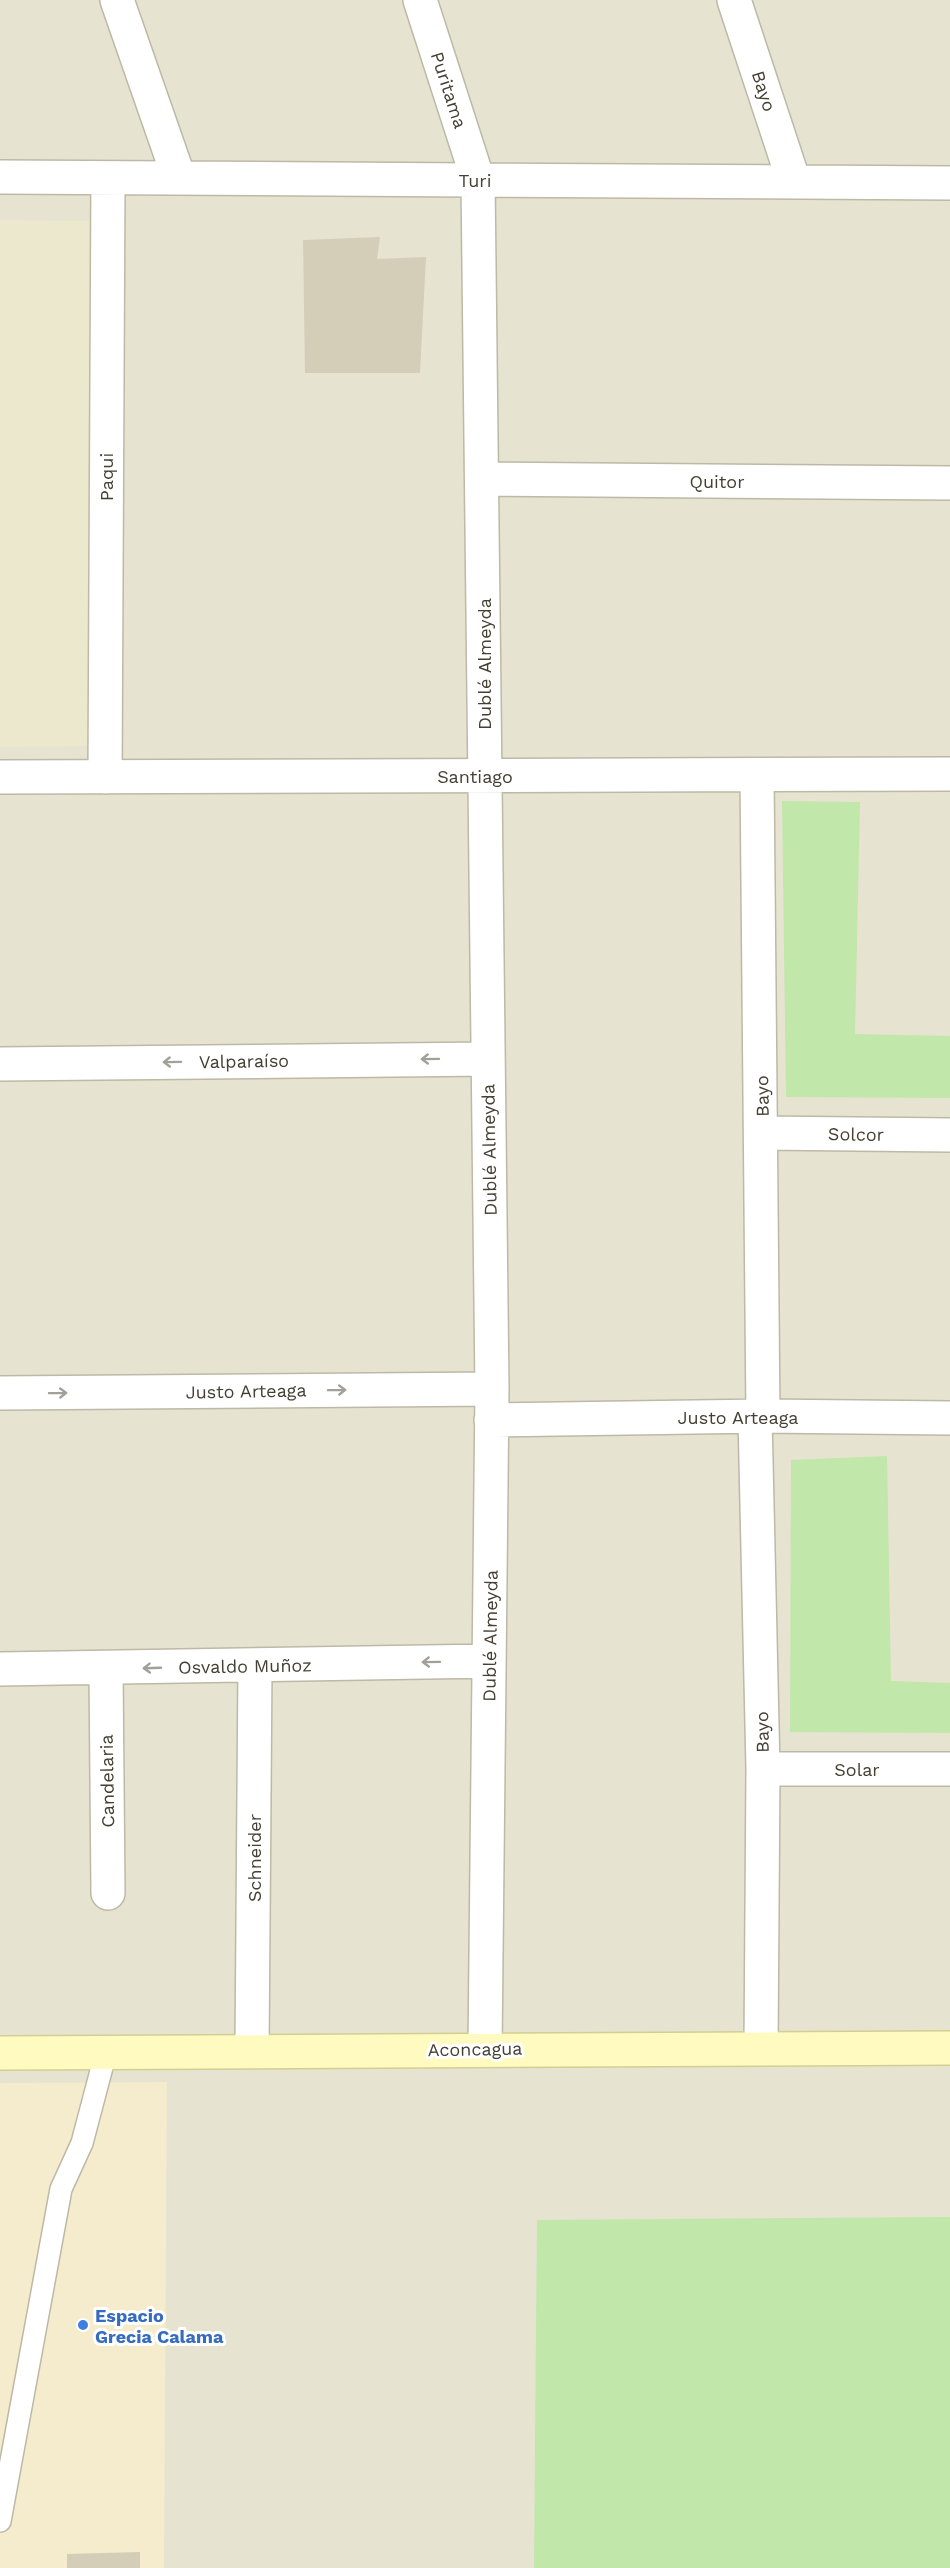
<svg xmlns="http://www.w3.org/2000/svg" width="950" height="2568" viewBox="0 0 950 2568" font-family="'Work Sans',sans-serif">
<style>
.residential{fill:#e6e3d1}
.commercial{fill:#f5ebcd}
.education{fill:#ece8cd}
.green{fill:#c1e7ab}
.building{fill:#d4ceb9}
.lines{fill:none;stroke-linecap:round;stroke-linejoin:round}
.lane-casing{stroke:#bdb9a6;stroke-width:24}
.street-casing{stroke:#bdb9a6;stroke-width:36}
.secondary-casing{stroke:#d3ce92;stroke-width:36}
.lane{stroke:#fff;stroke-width:21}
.street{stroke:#fff;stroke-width:33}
.secondary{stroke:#fffbc0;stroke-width:33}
.oneway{stroke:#a2a099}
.shop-dot{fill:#3f7fe0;stroke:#fff;stroke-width:2}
.labels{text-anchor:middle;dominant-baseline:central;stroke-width:6;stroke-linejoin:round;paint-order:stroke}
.street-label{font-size:18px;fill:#444033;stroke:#fff}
.shop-label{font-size:18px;font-weight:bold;fill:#366cbe;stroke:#fff;text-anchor:start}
</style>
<rect width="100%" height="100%" fill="#f2f0e3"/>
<!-- residential -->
<path class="residential" d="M 0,0 L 950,0 L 950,2568 L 0,2568 Z"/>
<!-- commercial -->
<path class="commercial" d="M 167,2082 L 164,2568 L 0,2568 L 0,2083 Z"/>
<!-- education -->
<path class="education" d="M 0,220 L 93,221 L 88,746 L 0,747 Z"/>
<!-- green -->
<path class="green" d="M 782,801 L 860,802 L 855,1034 L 950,1036 L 950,1098 L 786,1097 Z
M 887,1456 L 891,1681 L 950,1683 L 950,1733 L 790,1732 L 791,1460 Z
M 950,2217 L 950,2568 L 534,2568 L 537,2220 Z"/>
<!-- building -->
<path class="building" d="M 380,237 L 377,259 L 426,257 L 420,373 L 305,373 L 303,240 Z
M 140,2552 L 140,2568 L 67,2568 L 67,2554 Z"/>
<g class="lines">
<!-- lane casing -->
<g class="lane-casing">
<path id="lane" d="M 0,2521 L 61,2189 L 82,2143 L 106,2052"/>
</g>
<!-- street casing -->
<g class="street-casing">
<path id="street" d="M 117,0 L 179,178
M 420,0 L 478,180 L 492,1389 L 485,2049
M 734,0 L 794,182
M 0,177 L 950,183
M 484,479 L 950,483
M 757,775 L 763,1416
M 0,777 L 950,774
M 105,777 L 108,178
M 0,1064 L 488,1059
M 762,1133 L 950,1135
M 0,1393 L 492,1389
M 755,1417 L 763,1769 L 761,2047
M 491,1420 L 763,1416 L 950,1418
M 0,1669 L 489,1661
M 106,1669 L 108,1893
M 763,1769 L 950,1769
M 252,2051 L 255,1665"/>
</g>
<!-- secondary casing -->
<g class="secondary-casing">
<path id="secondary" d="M 0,2053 L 950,2048"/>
</g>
<!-- lane -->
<use href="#lane" class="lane"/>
<!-- street -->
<use href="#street" class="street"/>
<!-- secondary -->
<use href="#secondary" class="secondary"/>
</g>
<!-- one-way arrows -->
<defs><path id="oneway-shaft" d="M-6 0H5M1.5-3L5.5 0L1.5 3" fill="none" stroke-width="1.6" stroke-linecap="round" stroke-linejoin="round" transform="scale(1.5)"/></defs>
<g class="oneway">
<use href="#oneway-shaft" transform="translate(430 1059) rotate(179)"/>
<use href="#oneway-shaft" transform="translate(172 1062) rotate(179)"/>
<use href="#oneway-shaft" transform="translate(337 1390) rotate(-1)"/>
<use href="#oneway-shaft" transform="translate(58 1393) rotate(-1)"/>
<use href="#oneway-shaft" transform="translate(431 1662) rotate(179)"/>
<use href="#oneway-shaft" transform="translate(152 1668) rotate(178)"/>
</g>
<!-- markers -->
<circle class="shop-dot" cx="83" cy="2325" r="6"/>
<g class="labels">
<!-- street labels -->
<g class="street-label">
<text transform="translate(449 90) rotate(72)">Puritama</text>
<text transform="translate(764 91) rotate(72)">Bayo</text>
<text x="475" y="180">Turi</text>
<text transform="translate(106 477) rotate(-90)">Paqui</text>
<text x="717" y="481">Quitor</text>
<text transform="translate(484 664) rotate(-90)">Dublé Almeyda</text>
<text x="475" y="776">Santiago</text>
<text transform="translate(244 1061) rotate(-1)">Valparaíso</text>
<text transform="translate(762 1096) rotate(-91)">Bayo</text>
<text transform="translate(856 1134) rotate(1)">Solcor</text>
<text transform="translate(489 1150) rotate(-91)">Dublé Almeyda</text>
<text transform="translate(246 1391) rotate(-1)">Justo Arteaga</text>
<text x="738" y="1417">Justo Arteaga</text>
<text transform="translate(490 1636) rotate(-89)">Dublé Almeyda</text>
<text transform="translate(245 1666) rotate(-1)">Osvaldo Muñoz</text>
<text transform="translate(762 1732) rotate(-91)">Bayo</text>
<text x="857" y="1769">Solar</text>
<text transform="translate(107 1781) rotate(-91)">Candelaria</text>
<text transform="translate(254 1858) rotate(-90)">Schneider</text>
<text transform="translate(475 2049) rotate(-1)">Aconcagua</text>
</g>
<!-- shop labels -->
<g class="shop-label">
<text x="95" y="2315">Espacio<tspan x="95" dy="21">Grecia Calama</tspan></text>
</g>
</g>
</svg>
